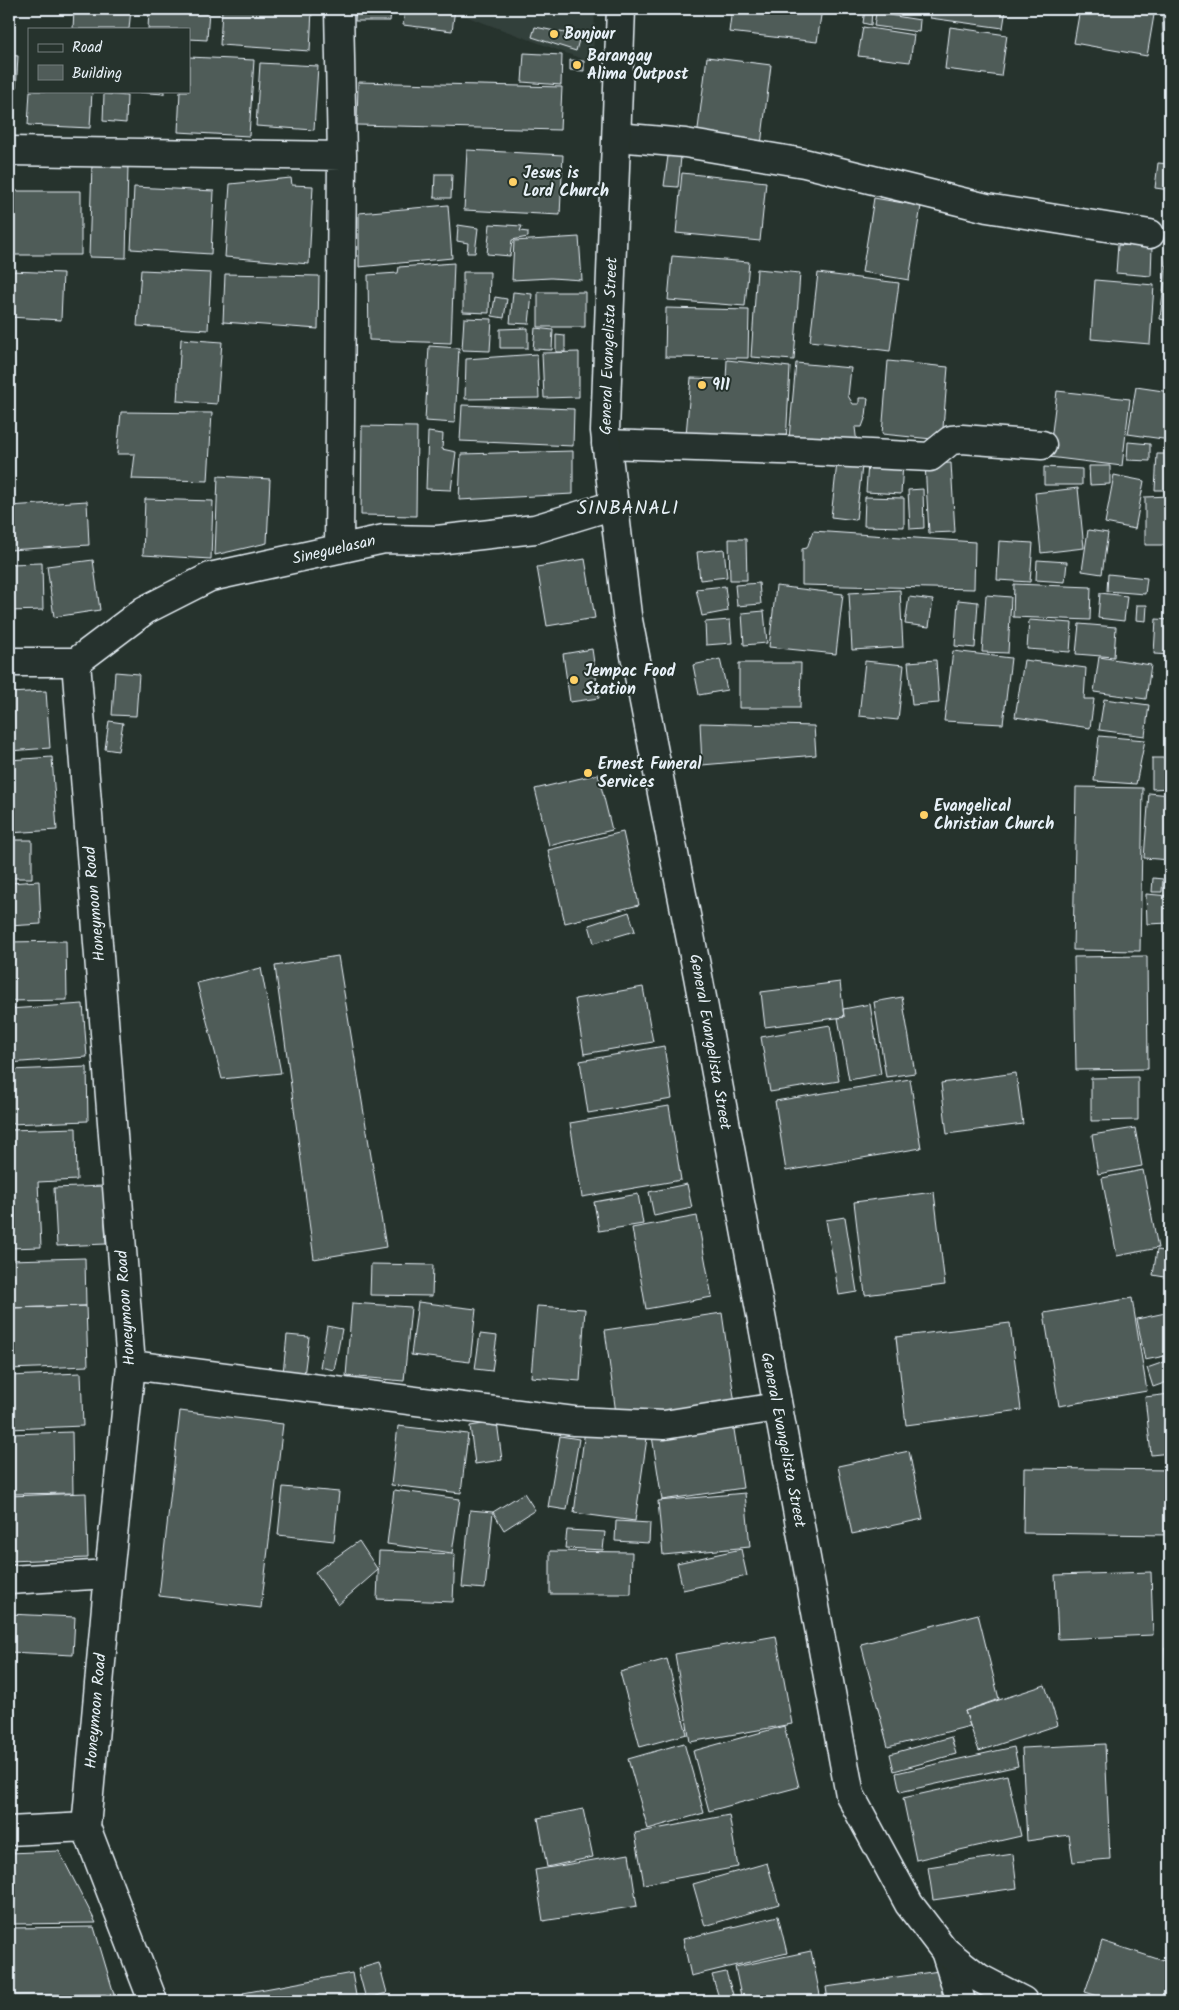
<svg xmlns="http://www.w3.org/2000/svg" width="1179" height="2010" viewBox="0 0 1179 2010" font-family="Kalam,sans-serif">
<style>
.built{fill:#333f3a}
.building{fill:#505c59;stroke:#e8f1f8}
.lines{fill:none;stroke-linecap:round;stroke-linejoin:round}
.minor-casing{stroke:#e8f1f8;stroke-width:31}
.secondary-casing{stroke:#e8f1f8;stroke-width:31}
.minor{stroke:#26332d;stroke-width:28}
.secondary{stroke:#26332d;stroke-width:28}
.poi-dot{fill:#ffd166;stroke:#26332d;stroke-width:2}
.labels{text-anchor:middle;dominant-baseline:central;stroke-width:4;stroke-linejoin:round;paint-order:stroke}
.poi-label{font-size:16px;font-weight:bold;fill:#e8f1f8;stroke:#26332d;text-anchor:start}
.street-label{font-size:16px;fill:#e8f1f8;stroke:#26332d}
.quarter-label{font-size:19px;letter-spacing:1px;fill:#e8f1f8;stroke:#26332d}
</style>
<rect width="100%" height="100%" fill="#26332d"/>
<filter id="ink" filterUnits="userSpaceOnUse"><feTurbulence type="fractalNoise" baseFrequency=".02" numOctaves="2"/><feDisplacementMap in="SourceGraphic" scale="10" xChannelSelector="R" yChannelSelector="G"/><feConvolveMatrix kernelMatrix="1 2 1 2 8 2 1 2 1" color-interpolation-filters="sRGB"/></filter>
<g filter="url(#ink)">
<!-- built -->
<path class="built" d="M 458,9 L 595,9 L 593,63 L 457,13 Z"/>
<!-- building -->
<path class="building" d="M 74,9 L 131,9 L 129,29 L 73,29 Z
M 149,9 L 209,9 L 207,40 L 189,39 L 189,29 L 148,29 Z
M 222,9 L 312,9 L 310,51 L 220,45 Z
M 356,9 L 391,9 L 390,21 L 355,21 Z
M 405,9 L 455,9 L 452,31 L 403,25 Z
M 732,9 L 822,9 L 817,42 L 729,32 Z
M 865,9 L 872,10 L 871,25 L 863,23 Z
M 885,9 L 922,9 L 921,14 Z
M 932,9 L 1006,9 L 1003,28 L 930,18 Z
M 1080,9 L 1119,9 L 1154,15 L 1147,56 L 1074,43 Z
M 1162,9 L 1170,9 L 1170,58 L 1164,58 Z
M 876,13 L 920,20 L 919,32 L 874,26 Z
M 535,27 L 580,36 L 576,51 L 532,37 Z
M 863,27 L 914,35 L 910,62 L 858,56 Z
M 950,27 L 1007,35 L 1001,76 L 945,69 Z
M 524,53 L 562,55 L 561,85 L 522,82 Z
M 9,55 L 18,56 L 14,127 L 9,127 Z
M 189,57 L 254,60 L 249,136 L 178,132 L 180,91 L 189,91 Z
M 707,57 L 771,65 L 761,145 L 697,137 Z
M 570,60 L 584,61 L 584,71 L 570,70 Z
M 260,63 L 318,66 L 314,130 L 256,126 Z
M 358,82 L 562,87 L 560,130 L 357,125 Z
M 30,91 L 92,91 L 90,128 L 28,125 Z
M 121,91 L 164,91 L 164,94 Z
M 104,94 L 127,96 L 126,123 L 103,121 Z
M 467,150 L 563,155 L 560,215 L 464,210 Z
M 668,156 L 681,157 L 678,187 L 664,186 Z
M 1158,163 L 1170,164 L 1170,190 L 1155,188 Z
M 92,164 L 128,165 L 126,258 L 89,257 Z
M 682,173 L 766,182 L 760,241 L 676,233 Z
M 435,174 L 452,174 L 451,198 L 434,198 Z
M 291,178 L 292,185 L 313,186 L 309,264 L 225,257 L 230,184 Z
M 134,187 L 214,191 L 211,254 L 131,249 Z
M 9,191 L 81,191 L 81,255 L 9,255 Z
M 874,198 L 921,206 L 909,280 L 862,272 Z
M 448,205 L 452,258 L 359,267 L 359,213 Z
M 490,224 L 522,226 L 520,231 L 528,232 L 528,237 L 512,240 L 510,256 L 487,254 Z
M 458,225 L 478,228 L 475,253 L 467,253 L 468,243 L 457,241 Z
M 1170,231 L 1170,321 L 1160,319 Z
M 579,237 L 582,280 L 551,278 L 512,280 L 514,241 Z
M 1118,245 L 1152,247 L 1151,276 L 1116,273 Z
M 672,256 L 749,262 L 745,306 L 668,300 Z
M 454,263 L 451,343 L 369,340 L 368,275 L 398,273 L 399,267 Z
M 757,269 L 800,273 L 794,360 L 751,357 Z
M 141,270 L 211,273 L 208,330 L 137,326 Z
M 9,271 L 63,273 L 61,320 L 9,317 Z
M 463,272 L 490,272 L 489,313 L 463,312 Z
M 818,273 L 899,283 L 890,351 L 810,341 Z
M 225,274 L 319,276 L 318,329 L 223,322 Z
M 1095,280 L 1154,285 L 1150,344 L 1091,339 Z
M 513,292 L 532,294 L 529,324 L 510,323 Z
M 538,292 L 585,292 L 585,327 L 538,327 Z
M 495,297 L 507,299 L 504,318 L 492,316 Z
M 666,308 L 749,310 L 748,358 L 665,357 Z
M 464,318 L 492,319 L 490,351 L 462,350 Z
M 528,328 L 528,348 L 500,348 L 500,329 Z
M 535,328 L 553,330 L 552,350 L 533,349 Z
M 556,335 L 565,336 L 565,352 L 556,352 Z
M 181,339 L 222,342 L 217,404 L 177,401 Z
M 429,346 L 459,348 L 455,423 L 425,421 Z
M 579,352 L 579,397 L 544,398 L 542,353 Z
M 537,354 L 539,398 L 465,399 L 466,359 Z
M 727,360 L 790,367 L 786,443 L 686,435 L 691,378 L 726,379 Z
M 888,361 L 948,367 L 942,440 L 882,434 Z
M 796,363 L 851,368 L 848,396 L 853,404 L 859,404 L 859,398 L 868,398 L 866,416 L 862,427 L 855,427 L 857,444 L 789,438 Z
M 1136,387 L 1170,392 L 1170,440 L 1128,434 Z
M 1057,391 L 1130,399 L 1122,466 L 1049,457 Z
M 462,405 L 574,409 L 573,446 L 460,441 Z
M 121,412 L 212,413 L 208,481 L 132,479 L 135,454 L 117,454 Z
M 362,426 L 417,427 L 416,516 L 361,515 Z
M 428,432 L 443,434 L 442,449 L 456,452 L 451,490 L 426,489 Z
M 1128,442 L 1150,444 L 1150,461 L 1127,460 Z
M 573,451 L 573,494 L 459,500 L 461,454 Z
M 1157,454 L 1170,454 L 1170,490 L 1155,490 Z
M 868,462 L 903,464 L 901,494 L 866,492 Z
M 837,463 L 862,466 L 856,520 L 831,517 Z
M 951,463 L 955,532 L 929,533 L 925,464 Z
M 1089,466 L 1110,466 L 1110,484 L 1090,485 Z
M 1044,467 L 1082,469 L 1082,485 L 1044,485 Z
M 1114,475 L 1144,481 L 1135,529 L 1105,523 Z
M 218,476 L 270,479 L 267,543 L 215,555 Z
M 1078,488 L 1084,548 L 1041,553 L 1035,493 Z
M 923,489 L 924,528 L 910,529 L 908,490 Z
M 1170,496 L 1170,545 L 1145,545 L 1145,497 Z
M 865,497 L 904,498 L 904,527 L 864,526 Z
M 145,499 L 213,501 L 211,559 L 143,555 Z
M 87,501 L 89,545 L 9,550 L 9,506 Z
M 1088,530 L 1108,533 L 1102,574 L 1082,571 Z
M 813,531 L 975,542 L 974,589 L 802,585 L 802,549 L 807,548 Z
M 729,539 L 746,539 L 747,580 L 730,580 Z
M 999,541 L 1033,543 L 1030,582 L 997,580 Z
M 724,549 L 727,577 L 700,580 L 697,552 Z
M 1170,554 L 1170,595 L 1165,555 Z
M 585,559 L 595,618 L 547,626 L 537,567 Z
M 93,560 L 100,610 L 54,617 L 47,566 Z
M 1037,560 L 1067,562 L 1065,582 L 1036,580 Z
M 42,563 L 43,610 L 9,611 L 9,564 Z
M 1108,574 L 1147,578 L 1145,594 L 1107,591 Z
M 759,583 L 761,604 L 737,606 L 735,585 Z
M 1014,584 L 1091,587 L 1090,620 L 1013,617 Z
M 725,586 L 728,611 L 702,616 L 696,589 Z
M 776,586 L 843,594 L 836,654 L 769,647 Z
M 900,590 L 903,647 L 852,650 L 849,593 Z
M 1100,593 L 1127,596 L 1124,621 L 1098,618 Z
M 986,595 L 1011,597 L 1008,653 L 982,652 Z
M 909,597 L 933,600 L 929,627 L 905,624 Z
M 958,600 L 978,602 L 975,648 L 955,646 Z
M 1137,605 L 1147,605 L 1146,621 L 1136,620 Z
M 764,611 L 767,643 L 744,645 L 742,613 Z
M 1156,619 L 1170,620 L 1170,655 L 1154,654 Z
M 730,620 L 732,643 L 706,645 L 705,622 Z
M 1029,620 L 1072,623 L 1070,652 L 1027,649 Z
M 1079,624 L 1116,627 L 1114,657 L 1076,654 Z
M 592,649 L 599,698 L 570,702 L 563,654 Z
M 953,651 L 1011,658 L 1003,724 L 944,721 Z
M 1099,657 L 1151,665 L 1146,699 L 1094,692 Z
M 720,659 L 727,690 L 699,695 L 693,665 Z
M 936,660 L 939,703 L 912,705 L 908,662 Z
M 1024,660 L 1086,668 L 1084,699 L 1094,699 L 1090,728 L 1015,717 Z
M 865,661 L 904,665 L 898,720 L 859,716 Z
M 739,663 L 801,663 L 800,708 L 739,708 Z
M 115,672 L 139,674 L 136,716 L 112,715 Z
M 46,691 L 50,748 L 9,751 L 9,693 Z
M 1104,699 L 1149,705 L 1145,736 L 1099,730 Z
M 109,721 L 123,723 L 118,751 L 105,749 Z
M 700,723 L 814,726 L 816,755 L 702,765 Z
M 1099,736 L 1145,740 L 1136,784 L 1094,781 Z
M 52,757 L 57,830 L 9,833 L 9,760 Z
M 1152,758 L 1170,758 L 1170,788 L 1152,789 Z
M 598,774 L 612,830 L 549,846 L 535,789 Z
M 1076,787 L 1143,788 L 1140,951 L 1073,950 Z
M 1149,793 L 1170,795 L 1170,860 L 1144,858 Z
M 623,832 L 639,905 L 565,923 L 548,850 Z
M 9,840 L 32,840 L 32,878 L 9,878 Z
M 1153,878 L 1163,879 L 1162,892 L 1152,892 Z
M 39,881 L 41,924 L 9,926 L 9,883 Z
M 1146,894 L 1170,896 L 1170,923 L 1147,924 Z
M 629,912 L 635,931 L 594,943 L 589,925 Z
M 66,941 L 67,1000 L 9,1001 L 9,942 Z
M 338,956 L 386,1247 L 314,1259 L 275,966 Z
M 1147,956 L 1148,1069 L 1076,1070 L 1074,957 Z
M 261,968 L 281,1073 L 222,1079 L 197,983 Z
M 840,982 L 844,1017 L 765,1027 L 761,992 Z
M 643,987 L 653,1042 L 584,1054 L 575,999 Z
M 902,997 L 915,1073 L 886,1077 L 874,1002 Z
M 83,1004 L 87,1057 L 9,1063 L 9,1009 Z
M 870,1004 L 881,1074 L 849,1080 L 838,1018 L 844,1017 L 843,1009 Z
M 830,1025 L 839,1081 L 770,1092 L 761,1037 Z
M 664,1046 L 672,1099 L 588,1113 L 580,1061 Z
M 87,1067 L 88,1121 L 9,1124 L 9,1070 Z
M 1016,1073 L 1023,1124 L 947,1134 L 941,1083 Z
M 1138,1077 L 1138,1120 L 1091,1121 L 1091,1078 Z
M 910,1079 L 921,1148 L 786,1171 L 775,1101 Z
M 669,1106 L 681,1180 L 582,1197 L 570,1123 Z
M 76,1128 L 77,1180 L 38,1182 L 41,1247 L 9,1248 L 9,1130 Z
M 1135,1128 L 1142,1166 L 1098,1174 L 1092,1135 Z
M 1143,1170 L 1158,1248 L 1117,1256 L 1102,1178 Z
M 687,1184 L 692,1208 L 654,1216 L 649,1192 Z
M 103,1186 L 106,1244 L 57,1246 L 54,1188 Z
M 934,1192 L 945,1285 L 865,1295 L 854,1202 Z
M 638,1194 L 643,1224 L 599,1231 L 594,1202 Z
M 697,1216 L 712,1297 L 646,1309 L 632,1228 Z
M 845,1217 L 857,1292 L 839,1295 L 826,1220 Z
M 1157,1250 L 1170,1252 L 1170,1278 L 1153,1275 Z
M 85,1258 L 86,1306 L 9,1308 L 9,1260 Z
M 371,1264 L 433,1265 L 432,1296 L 370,1295 Z
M 1132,1298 L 1147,1391 L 1059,1406 L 1044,1313 Z
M 418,1302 L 476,1309 L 470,1362 L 411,1355 Z
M 352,1303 L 411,1307 L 404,1381 L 346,1376 Z
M 86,1306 L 88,1366 L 9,1369 L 9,1308 Z
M 537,1306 L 585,1309 L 580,1381 L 531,1377 Z
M 1170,1312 L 1170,1355 L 1145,1360 L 1137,1319 Z
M 722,1313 L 735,1404 L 617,1421 L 605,1330 Z
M 1010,1323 L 1021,1410 L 906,1425 L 896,1337 Z
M 327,1326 L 342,1329 L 334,1370 L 320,1367 Z
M 480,1334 L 497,1336 L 492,1371 L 475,1369 Z
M 287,1335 L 309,1337 L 304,1376 L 283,1373 Z
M 1170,1360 L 1170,1381 L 1153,1387 L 1147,1368 Z
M 81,1373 L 83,1426 L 9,1429 L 9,1376 Z
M 1170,1394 L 1170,1453 L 1151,1455 L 1145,1397 Z
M 180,1411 L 283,1424 L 261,1608 L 159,1596 Z
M 497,1422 L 502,1460 L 475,1464 L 470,1426 Z
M 733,1423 L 743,1488 L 662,1500 L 652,1436 Z
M 398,1426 L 468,1434 L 461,1493 L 391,1485 Z
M 585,1430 L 647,1438 L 635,1521 L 574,1513 Z
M 72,1432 L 73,1493 L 9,1494 L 9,1434 Z
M 560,1436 L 579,1439 L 567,1510 L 548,1507 Z
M 909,1451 L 923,1519 L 852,1534 L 838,1466 Z
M 1024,1468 L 1169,1470 L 1168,1535 L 1023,1533 Z
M 283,1487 L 339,1492 L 334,1541 L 278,1535 Z
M 394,1490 L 460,1499 L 452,1553 L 387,1544 Z
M 86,1493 L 88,1558 L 9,1561 L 9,1496 Z
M 524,1493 L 535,1510 L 504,1530 L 493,1512 Z
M 745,1493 L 750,1547 L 663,1555 L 658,1501 Z
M 470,1510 L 493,1512 L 485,1589 L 462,1587 Z
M 616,1521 L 650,1523 L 649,1543 L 615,1541 Z
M 567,1530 L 605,1532 L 603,1550 L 565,1548 Z
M 359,1541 L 378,1570 L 338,1605 L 315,1572 Z
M 741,1549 L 747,1576 L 683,1590 L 677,1563 Z
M 379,1551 L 455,1554 L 453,1602 L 377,1599 Z
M 550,1551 L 632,1552 L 631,1594 L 550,1594 Z
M 1151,1572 L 1153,1635 L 1058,1639 L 1055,1575 Z
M 9,1614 L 75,1617 L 73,1655 L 9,1652 Z
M 978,1614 L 999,1699 L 965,1711 L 970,1726 L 888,1747 L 861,1644 Z
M 776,1636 L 792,1724 L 690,1742 L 675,1654 Z
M 1165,1648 L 1170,1648 L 1170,1673 L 1166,1673 Z
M 667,1659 L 687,1734 L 640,1747 L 620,1672 Z
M 1045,1685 L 1058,1725 L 979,1751 L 965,1711 Z
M 784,1726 L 799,1787 L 709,1811 L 693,1751 Z
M 951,1737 L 956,1754 L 894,1771 L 890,1754 Z
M 684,1743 L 704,1813 L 648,1829 L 628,1759 Z
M 1105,1744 L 1110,1859 L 1073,1862 L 1069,1835 L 1027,1841 L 1022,1748 Z
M 1014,1747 L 1018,1766 L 900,1792 L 896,1773 Z
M 1007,1775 L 1021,1836 L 916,1860 L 903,1798 Z
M 583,1809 L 593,1857 L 547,1867 L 538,1818 Z
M 729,1815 L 738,1867 L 644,1884 L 635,1833 Z
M 59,1851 L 96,1923 L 9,1924 L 9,1853 Z
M 629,1854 L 637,1906 L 543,1921 L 535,1870 Z
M 1013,1854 L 1017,1888 L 933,1900 L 928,1867 Z
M 767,1863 L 779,1904 L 705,1926 L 693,1884 Z
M 778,1916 L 787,1953 L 691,1976 L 683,1939 Z
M 94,1927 L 114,1994 L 9,1995 L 9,1928 Z
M 1102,1941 L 1170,1963 L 1170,2001 L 1114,2001 L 1085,1992 Z
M 811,1951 L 820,1995 L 791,2001 L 742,2001 L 735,1967 Z
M 379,1963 L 387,1993 L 366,1999 L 358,1969 Z
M 939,1971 L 943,2001 L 828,2001 L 826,1987 Z
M 726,1972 L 735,2001 L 720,2001 L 712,1975 Z
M 352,1973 L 357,2001 L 244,2001 L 243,1993 Z"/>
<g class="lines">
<!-- minor casing -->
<g class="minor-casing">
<path id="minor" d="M 339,9 L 342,156 L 339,549
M 617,137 L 685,143 L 804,163 L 987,208 L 1150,234
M 9,151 L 342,156
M 606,444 L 811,451 L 930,457 L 951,440 L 962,439 L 1042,445
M 9,662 L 76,662
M 76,662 L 131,1365 L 109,1574 L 86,1827 L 153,2001
M 76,662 L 145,610 L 210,577 L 384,539 L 437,540 L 535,529 L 614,505
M 131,1365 L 574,1421 L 664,1425 L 777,1407
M 9,1580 L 109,1574
M 9,1831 L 86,1827
M 945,1951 L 961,2001"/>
</g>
<!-- secondary casing -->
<g class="secondary-casing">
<path id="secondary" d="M 621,9 L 605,431 L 627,615 L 698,976 L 850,1795 L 909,1904 L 945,1951 L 979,1978 L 1023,2001"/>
</g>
<!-- minor -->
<use href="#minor" class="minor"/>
<!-- secondary -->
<use href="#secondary" class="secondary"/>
</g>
</g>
<!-- markers -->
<g class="poi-dot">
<circle cx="554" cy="34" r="5"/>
<circle cx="577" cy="65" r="5"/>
<circle cx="513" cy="182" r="5"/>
<circle cx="702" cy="385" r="5"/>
<circle cx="574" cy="680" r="5"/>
<circle cx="588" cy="773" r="5"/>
<circle cx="924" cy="815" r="5"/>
</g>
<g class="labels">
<!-- poi labels -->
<g class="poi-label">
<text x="564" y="34">Bonjour</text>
<text x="587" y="56">Barangay<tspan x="587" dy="18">Alima Outpost</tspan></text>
<text x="523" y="173">Jesus is<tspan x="523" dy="18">Lord Church</tspan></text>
<text x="712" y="385">911</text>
<text x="584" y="671">Jempac Food<tspan x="584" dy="18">Station</tspan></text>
<text x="598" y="764">Ernest Funeral<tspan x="598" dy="18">Services</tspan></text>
<text x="934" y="806">Evangelical<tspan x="934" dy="18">Christian Church</tspan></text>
</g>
<!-- street labels -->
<g class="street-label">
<text transform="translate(609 346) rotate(-88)">General Evangelista Street</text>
<text transform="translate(334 550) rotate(-13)">Sineguelasan</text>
<text transform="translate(95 904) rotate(-95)">Honeymoon Road</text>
<text transform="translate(710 1042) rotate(80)">General Evangelista Street</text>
<text transform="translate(126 1308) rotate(-94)">Honeymoon Road</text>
<text transform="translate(783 1440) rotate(79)">General Evangelista Street</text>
<text transform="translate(96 1711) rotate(-85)">Honeymoon Road</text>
</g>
<!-- quarter labels -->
<g class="quarter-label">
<text x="628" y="509">SINBANALI</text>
</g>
</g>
<!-- margin -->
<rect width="1179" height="2010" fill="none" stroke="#26332d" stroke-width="30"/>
<rect x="15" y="15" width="1149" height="1980" fill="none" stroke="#e8f1f8" stroke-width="2" filter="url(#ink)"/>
<!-- legend -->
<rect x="28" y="28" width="162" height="65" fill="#26332d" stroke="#747f7e"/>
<rect x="38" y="44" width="25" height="8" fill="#26332d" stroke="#747f7e"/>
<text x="72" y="52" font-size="15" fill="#e8f1f8">Road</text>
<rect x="38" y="65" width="25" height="15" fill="#505c59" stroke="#747f7e"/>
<text x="72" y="78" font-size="15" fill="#e8f1f8">Building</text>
</svg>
